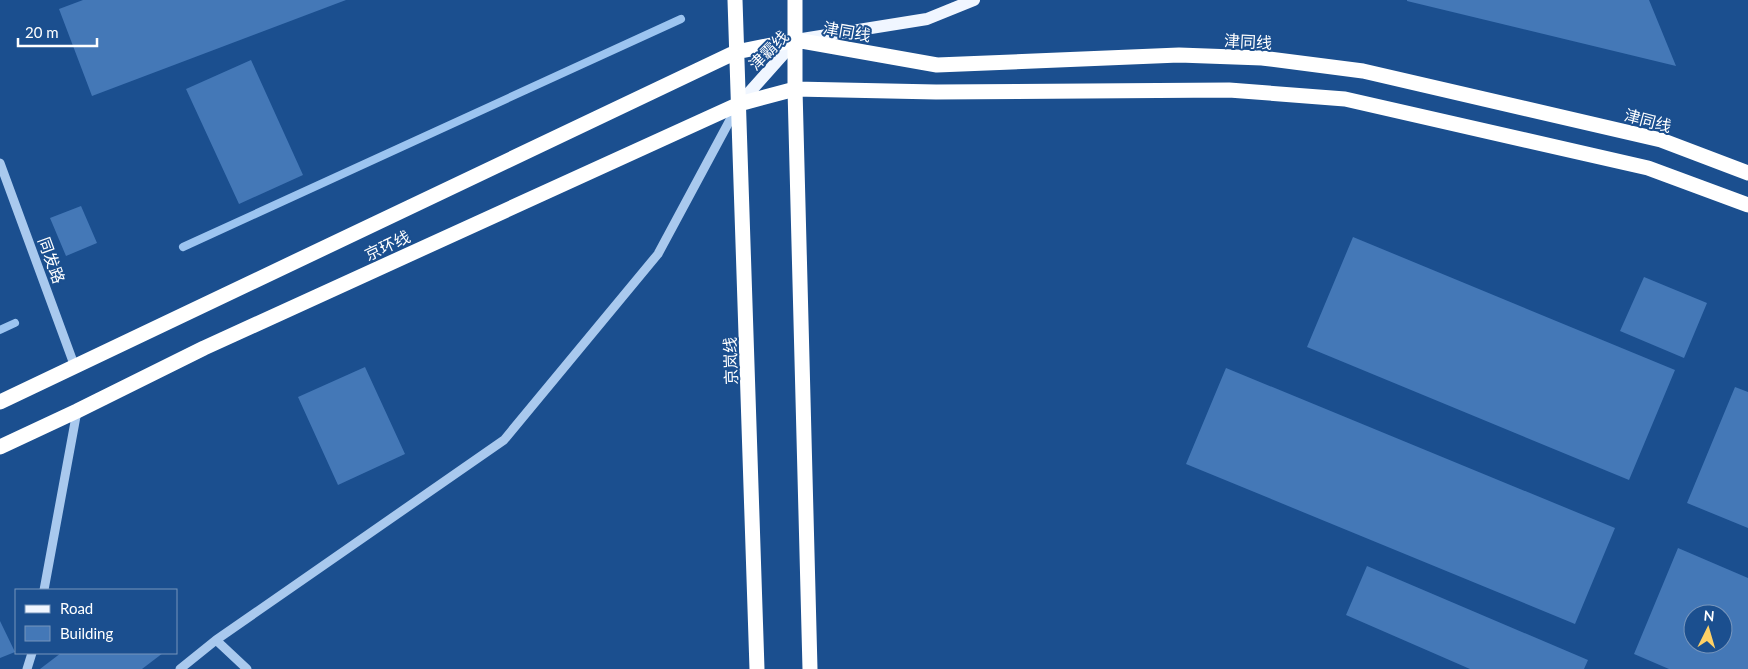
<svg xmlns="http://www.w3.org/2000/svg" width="1748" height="669" viewBox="0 0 1748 669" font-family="Lato,'Noto Sans SC',sans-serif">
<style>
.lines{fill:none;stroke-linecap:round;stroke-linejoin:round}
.stream{stroke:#9cc4f0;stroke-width:8}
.building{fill:#4478b7;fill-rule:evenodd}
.minor{stroke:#a9c9ee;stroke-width:9}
.major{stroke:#f0f6ff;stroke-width:12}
.highway{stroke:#fff;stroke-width:15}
.labels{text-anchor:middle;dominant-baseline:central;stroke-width:4;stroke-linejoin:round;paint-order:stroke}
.street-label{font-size:16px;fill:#fff;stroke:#1b4f8f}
</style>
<rect width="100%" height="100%" fill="#1b4f8f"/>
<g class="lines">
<!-- stream -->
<path class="stream" d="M 183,247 L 681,19
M 0,330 L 15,323"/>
</g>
<!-- building -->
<path class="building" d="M 83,0 L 346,0 L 92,96 L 59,9 Z
M 1407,0 L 1649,0 L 1676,66 L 1407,1 Z
M 251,60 L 303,175 L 239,204 L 186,89 Z
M 81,206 L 97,243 L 66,256 L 50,218 Z
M 1353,237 L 1675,370 L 1629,480 L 1307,347 Z
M 1644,277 L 1707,303 L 1684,358 L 1620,331 Z
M 365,367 L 405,454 L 338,485 L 298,397 Z
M 1226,368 L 1615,528 L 1575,624 L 1186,464 Z
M 1735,387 L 1748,392 L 1748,528 L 1687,503 Z
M 1678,548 L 1748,578 L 1748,669 L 1669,669 L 1634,654 ZM 1693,614 L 1723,614 L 1723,644 L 1693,644 Z
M 1367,566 L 1588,660 L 1584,669 L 1470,669 L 1346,615 Z
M 0,621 L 15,652 L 0,658 Z
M 61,653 L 163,653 L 142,669 L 40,669 Z"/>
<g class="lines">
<!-- minor -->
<path class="minor" d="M 0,163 L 75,367
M 44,590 L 77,411
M 216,640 L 247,669
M 27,669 L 32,653
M 180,669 L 216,640 L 504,440 L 658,254 L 737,107"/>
<!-- major -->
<path class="major" d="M 739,104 L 796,40 L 927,19 L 974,0"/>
<!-- highway -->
<path class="highway" d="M 735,0 L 757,669
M 795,0 L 795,89 L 810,669
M 0,402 L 736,52 L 796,40 L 937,65 L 1179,55 L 1262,58 L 1363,71 L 1661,140 L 1748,173
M 0,447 L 77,411 L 204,348 L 739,104 L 795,89 L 936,92 L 1229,90 L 1345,99 L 1648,168 L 1748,205"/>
</g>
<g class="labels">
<!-- street labels -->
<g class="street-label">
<text transform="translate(847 31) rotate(10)">津同线</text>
<text transform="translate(1248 41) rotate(3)">津同线</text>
<text transform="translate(768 50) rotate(-45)">津霸线</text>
<text transform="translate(1648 120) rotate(15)">津同线</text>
<text transform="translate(387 245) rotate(-25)">京环线</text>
<text transform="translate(52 260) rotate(70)">同发路</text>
<text transform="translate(730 361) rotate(-92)">京岚线</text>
</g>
</g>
<!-- legend -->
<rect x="15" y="589" width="162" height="65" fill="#1b4f8f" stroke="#7695bc"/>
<rect x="25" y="605" width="25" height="8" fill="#f0f6ff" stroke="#7695bc"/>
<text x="60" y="614" font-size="15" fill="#ffffff">Road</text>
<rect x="25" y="626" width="25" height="15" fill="#4478b7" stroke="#7695bc"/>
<text x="60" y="639" font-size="15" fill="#ffffff">Building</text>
<!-- north arrow -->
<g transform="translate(1708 629) rotate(5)"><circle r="24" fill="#1b4f8f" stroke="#7695bc"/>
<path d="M0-4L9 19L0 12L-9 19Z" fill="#ffd166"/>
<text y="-8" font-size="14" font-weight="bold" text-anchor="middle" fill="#ffffff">N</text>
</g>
<!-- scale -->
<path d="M18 38v8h79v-8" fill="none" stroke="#ffffff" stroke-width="2.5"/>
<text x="25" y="38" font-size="15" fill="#ffffff" stroke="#1b4f8f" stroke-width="4" paint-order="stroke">20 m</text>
</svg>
